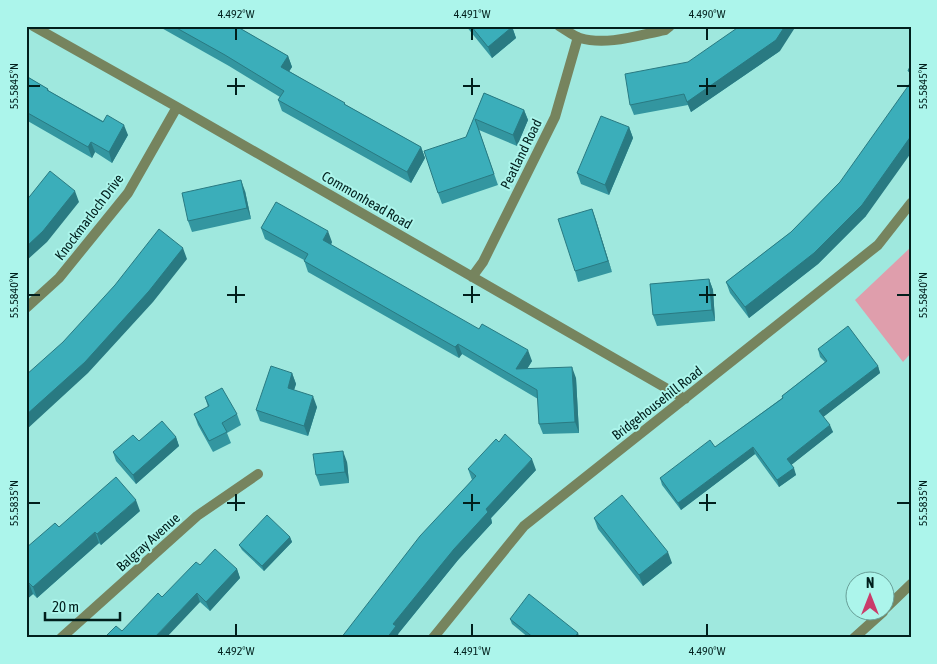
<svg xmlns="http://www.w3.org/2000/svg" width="937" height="664" viewBox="0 0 937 664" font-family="'Asap Condensed',sans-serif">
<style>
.green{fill:#df9eac}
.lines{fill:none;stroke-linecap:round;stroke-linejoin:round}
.street{stroke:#76845e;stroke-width:10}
.wall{fill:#3396a0}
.shaded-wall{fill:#297a82}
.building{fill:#3baeba;stroke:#297a82}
.ticks{fill:none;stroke:#011f1c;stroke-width:2}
.labels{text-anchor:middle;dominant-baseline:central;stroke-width:4;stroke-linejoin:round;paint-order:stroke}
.street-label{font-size:14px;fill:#011f1c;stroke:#acf5eb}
.neatline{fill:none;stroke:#011f1c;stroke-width:2}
.ticks-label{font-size:12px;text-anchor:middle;fill:#011f1c}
</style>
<rect width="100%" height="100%" fill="#9fe8de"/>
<!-- green -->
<path class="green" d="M 911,247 L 911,353 L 903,362 L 855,300 Z"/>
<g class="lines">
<!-- street -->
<path class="street" d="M 33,26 L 177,107 L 685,399
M 559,26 C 566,30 573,36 580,38 C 607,46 639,35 665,30 L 670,26
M 472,277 L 483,262 L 555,117 L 578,37
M 26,308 L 59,278 L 128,193 L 177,107
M 884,610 L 911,584
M 61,638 L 197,516 L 258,474
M 433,638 L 524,526 L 878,245 L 911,203
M 854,638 L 883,612"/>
</g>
<!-- wall -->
<path class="wall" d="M 158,26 L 236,26 L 288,56 L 292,67 L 289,71 L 346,105 L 421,147 L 425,158 L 411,183 L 282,111 L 278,100 L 280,97 L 229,66 Z
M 466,26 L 512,26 L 516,38 L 492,58 Z
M 780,51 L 691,112 L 688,105 L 634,115 L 630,105 Z
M 26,76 L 48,89 L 49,91 L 128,135 L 112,163 L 95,152 L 92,158 L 26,120 Z
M 484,93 L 524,110 L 528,120 L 517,146 L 479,130 L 498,185 L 442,204 L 438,193 L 466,137 Z
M 629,127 L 633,138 L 609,195 L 581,184 L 577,173 Z
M 840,182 L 866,216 L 818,264 L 749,318 L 730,293 L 726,282 L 791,232 Z
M 245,191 L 251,219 L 192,232 L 188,221 Z
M 592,209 L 612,272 L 578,282 L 575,271 Z
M 261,228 L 332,242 L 331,245 L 532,361 L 527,369 L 576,378 L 579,433 L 543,434 L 539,424 L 538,399 L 462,354 L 459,358 L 308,272 L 304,260 L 265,239 Z
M 709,279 L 713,290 L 715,321 L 657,326 L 653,315 Z
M 818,349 L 878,366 L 880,373 L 823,417 L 833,432 L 791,465 L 796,475 L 779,487 L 755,454 L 681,510 L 662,485 L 660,478 L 715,447 L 782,398 L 782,396 L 825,362 L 820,357 Z
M 292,373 L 296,384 L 294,390 L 317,407 L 308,436 L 260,421 L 256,410 Z
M 205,397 L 237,414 L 241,425 L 227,433 L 231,443 L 213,452 L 198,425 L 194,414 L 208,407 Z
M 176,437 L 179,446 L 136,484 L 116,461 L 113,452 L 139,441 Z
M 347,462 L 349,483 L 320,486 L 316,475 Z
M 468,469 L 536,470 L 491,518 L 492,523 L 458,560 L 398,634 L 399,638 L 341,638 L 472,480 Z
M 140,511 L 101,545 L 99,543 L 37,598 L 33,594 L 26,600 L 26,548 L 59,527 Z
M 594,518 L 672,563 L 643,586 L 598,529 Z
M 290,537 L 292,542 L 264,571 L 242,550 L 239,545 Z
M 200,565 L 237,569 L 240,578 L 210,611 L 200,602 L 122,631 Z
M 510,619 L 578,633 L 579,638 L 529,638 L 512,624 Z"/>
<!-- shaded-wall -->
<path class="shaded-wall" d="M 785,26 L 796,26 L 780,51 L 691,112 L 687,102 Z
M 512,27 L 516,38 L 492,58 L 488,47 Z
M 288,56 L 292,67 L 285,78 L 281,67 Z
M 524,110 L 528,120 L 517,146 L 513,135 Z
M 124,125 L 128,135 L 112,163 L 109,152 Z
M 629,127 L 633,138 L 609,195 L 605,185 Z
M 911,136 L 911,153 L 866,216 L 818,264 L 749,318 L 745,307 Z
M 91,142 L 95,152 L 92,158 L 88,147 Z
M 421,147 L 425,158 L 411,183 L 407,172 Z
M 241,180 L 245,191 L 251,219 L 247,208 Z
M 75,191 L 79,202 L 47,242 L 26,261 L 26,247 Z
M 592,209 L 596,220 L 612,272 L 608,261 Z
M 328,231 L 332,242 L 327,251 L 323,240 Z
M 183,248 L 187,259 L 153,302 L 88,373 L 26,430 L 26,415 Z
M 709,279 L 713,290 L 715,321 L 712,310 Z
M 458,344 L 462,354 L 459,358 L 455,347 Z
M 528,350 L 532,361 L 520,380 L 516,369 Z
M 878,366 L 880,373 L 822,418 L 819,411 Z
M 572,367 L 576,378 L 579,433 L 575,422 Z
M 292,373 L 296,384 L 291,399 L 288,388 Z
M 313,396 L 317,407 L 308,436 L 304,426 Z
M 830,425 L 833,432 L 790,466 L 787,459 Z
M 176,437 L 179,446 L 136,484 L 133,475 Z
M 753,447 L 755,454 L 681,510 L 678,503 Z
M 343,451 L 347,462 L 349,483 L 345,472 Z
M 532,459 L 536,470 L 491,518 L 492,523 L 458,560 L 398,634 L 399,638 L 387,638 L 393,624 L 486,509 Z
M 794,468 L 796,475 L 779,487 L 777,480 Z
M 136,500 L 140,511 L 101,545 L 97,534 Z
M 95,532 L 99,543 L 37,598 L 33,587 Z
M 290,537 L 292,542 L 264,571 L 262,566 Z
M 668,552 L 672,563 L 643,586 L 639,575 Z
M 237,569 L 240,578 L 210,611 L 206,602 Z
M 29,583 L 33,594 L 26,600 L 26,586 Z
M 197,593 L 200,602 L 166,638 L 154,638 Z
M 578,633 L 579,638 L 574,638 Z"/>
<!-- building -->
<path class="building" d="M 173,26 L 236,26 L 288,56 L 281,67 L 345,103 L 344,104 L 421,147 L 407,172 L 278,100 L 284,91 L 225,55 Z
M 471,26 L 512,26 L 512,27 L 488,47 Z
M 740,26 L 785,26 L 776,40 L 687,102 L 684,94 L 630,105 L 625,74 L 688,62 Z
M 911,64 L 911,72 L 908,71 Z
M 26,76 L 48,89 L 47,90 L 103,122 L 107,115 L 124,125 L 109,152 L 91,142 L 88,147 L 26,112 Z
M 911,82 L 911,136 L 862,205 L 814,253 L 745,307 L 726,282 L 791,232 L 840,182 Z
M 484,93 L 524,110 L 513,135 L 475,119 L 494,174 L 438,193 L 424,151 L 466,137 Z
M 601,116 L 629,127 L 605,185 L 577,173 Z
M 50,171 L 75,191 L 43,231 L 26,247 L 26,201 Z
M 241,180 L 247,208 L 188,221 L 182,193 Z
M 276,202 L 328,231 L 323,240 L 479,329 L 482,324 L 528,350 L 516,369 L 572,367 L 575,422 L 539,424 L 537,390 L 458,344 L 455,347 L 304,261 L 308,254 L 261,228 Z
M 592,209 L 608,261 L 575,271 L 558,219 Z
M 159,229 L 183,248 L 149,291 L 85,362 L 26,415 L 26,375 L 63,342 L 115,285 Z
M 709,279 L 712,310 L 653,315 L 650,284 Z
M 848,326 L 878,366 L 819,411 L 830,425 L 787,459 L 794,468 L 777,480 L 753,447 L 678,503 L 660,478 L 710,440 L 715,447 L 783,398 L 782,396 L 827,361 L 818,349 Z
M 271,366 L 292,373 L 288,388 L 313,396 L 304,426 L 256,410 Z
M 222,388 L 237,414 L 222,423 L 227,432 L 209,441 L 194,414 L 209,406 L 205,397 Z
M 162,421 L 176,437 L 133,475 L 113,452 L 133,435 L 139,441 Z
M 505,434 L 532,459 L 486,509 L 488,512 L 454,549 L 393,624 L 396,626 L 387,638 L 341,638 L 420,536 L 476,476 L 468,469 L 496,439 L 499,442 Z
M 343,451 L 345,472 L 316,475 L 313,454 Z
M 116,477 L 136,500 L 97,534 L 95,532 L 33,587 L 29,583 L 26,586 L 26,548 L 55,523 L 59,527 Z
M 622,495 L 668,552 L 639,575 L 594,518 Z
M 267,515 L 290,537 L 262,566 L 239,545 Z
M 215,549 L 237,569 L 206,602 L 197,593 L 154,638 L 104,638 L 116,626 L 122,631 L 158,593 L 162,597 L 196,562 L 200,565 Z
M 529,594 L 578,633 L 574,638 L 534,638 L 510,619 Z"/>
<!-- ticks -->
<path class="ticks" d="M 236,28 L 236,40M 472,28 L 472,40M 707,28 L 707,40M 236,78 L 236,95M 472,78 L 472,95M 707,78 L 707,95M 28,86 L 40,86M 227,86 L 245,86M 463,86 L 480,86M 699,86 L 716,86M 897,86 L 910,86M 236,286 L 236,303M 472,286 L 472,303M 707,286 L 707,303M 28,295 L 40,295M 227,295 L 245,295M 463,295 L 480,295M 699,295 L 716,295M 897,295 L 910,295M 236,494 L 236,511M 472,494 L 472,511M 707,494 L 707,511M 28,503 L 40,503M 227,503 L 245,503M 463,503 L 480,503M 699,503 L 716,503M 897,503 L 910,503M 236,624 L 236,636M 472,624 L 472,636M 707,624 L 707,636"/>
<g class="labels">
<!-- street labels -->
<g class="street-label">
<text transform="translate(521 154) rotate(-64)">Peatland Road</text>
<text transform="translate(367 200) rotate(30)">Commonhead Road</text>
<text transform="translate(89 217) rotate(-53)">Knockmarloch Drive</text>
<text transform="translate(657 403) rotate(-38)">Bridgehousehill Road</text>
<text transform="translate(148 542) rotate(-42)">Balgray Avenue</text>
</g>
</g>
<!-- border -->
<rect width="937" height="664" fill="none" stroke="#acf5eb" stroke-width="55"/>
<!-- north arrow -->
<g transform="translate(870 596)"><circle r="24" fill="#acf5eb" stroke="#689f98"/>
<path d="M0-4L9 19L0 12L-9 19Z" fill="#c93c6a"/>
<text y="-8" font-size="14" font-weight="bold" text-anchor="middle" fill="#011f1c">N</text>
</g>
<!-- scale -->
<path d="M45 612v8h75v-8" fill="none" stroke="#011f1c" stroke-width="2.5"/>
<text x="52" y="612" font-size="15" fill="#011f1c" stroke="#acf5eb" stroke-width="4" paint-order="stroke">20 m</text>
<rect x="28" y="28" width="882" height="608" class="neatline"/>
<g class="ticks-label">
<text x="236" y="18">4.492°W</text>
<text x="472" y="18">4.491°W</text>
<text x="707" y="18">4.490°W</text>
<text transform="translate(14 86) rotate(-90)" y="4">55.5845°N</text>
<text transform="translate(923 86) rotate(-90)" y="4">55.5845°N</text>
<text transform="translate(14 295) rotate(-90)" y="4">55.5840°N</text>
<text transform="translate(923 295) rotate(-90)" y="4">55.5840°N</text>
<text transform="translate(14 503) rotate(-90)" y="4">55.5835°N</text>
<text transform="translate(923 503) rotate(-90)" y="4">55.5835°N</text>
<text x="236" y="655">4.492°W</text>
<text x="472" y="655">4.491°W</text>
<text x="707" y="655">4.490°W</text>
</g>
</svg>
